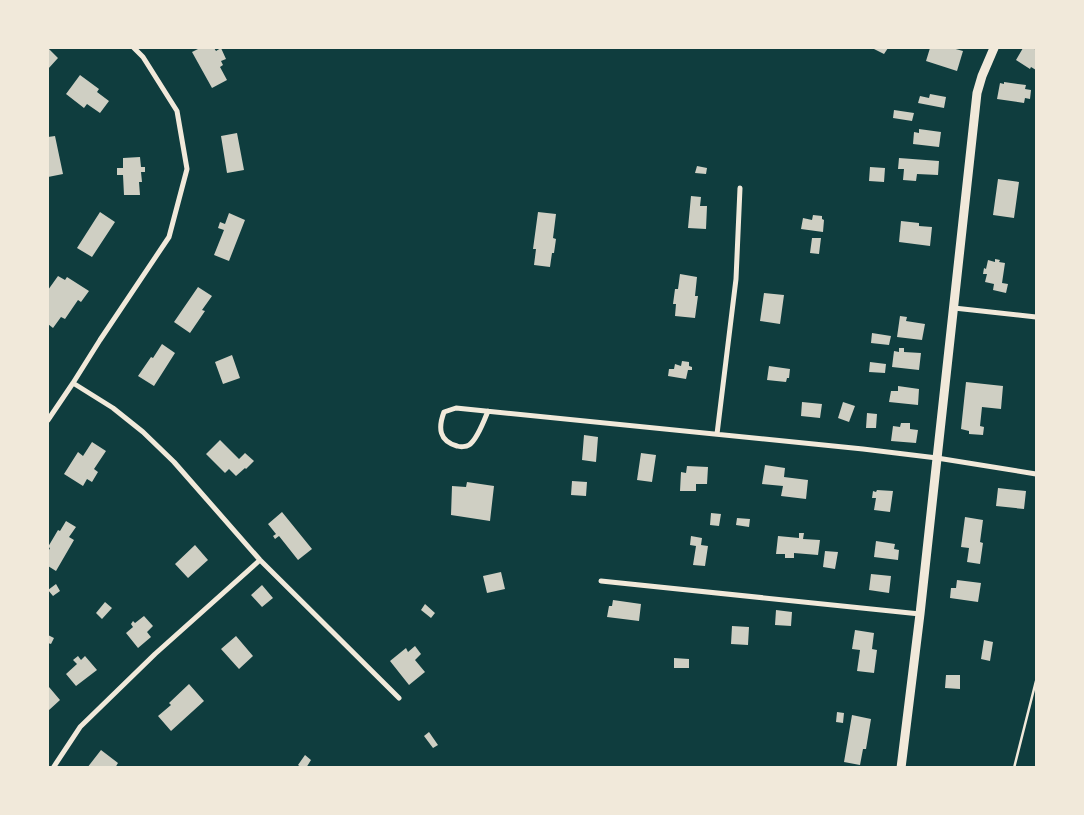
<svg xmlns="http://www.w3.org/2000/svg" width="1084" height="815" viewBox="0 0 1084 815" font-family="'Open Sans',sans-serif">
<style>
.building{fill:#cfcfc3}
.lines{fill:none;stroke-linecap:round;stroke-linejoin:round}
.path{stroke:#f1e9da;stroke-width:2.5}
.minor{stroke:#f1e9da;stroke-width:5}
.tertiary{stroke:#f1e9da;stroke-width:9}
</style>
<rect width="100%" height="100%" fill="#0f3d3e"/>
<!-- building -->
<path class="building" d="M 48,48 L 58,58 L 48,69 Z
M 200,48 L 214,48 L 216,51 L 221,48 L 226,59 L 221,61 L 223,65 L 220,67 L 227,80 L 212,88 L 192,52 Z
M 872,48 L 888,48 L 884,54 Z
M 930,48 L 952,48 L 963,51 L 957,71 L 926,61 Z
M 1023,48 L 1033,48 L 1036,50 L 1036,70 L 1031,67 L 1030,69 L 1016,60 Z
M 80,75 L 99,89 L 97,92 L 109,101 L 100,113 L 87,104 L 84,108 L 66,94 Z
M 1004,82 L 1026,85 L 1025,89 L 1031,90 L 1030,99 L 1025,98 L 1024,103 L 997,99 L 1000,83 L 1004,84 Z
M 930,94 L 946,97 L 944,108 L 918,103 L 920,96 L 929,98 Z
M 894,110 L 914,113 L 912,121 L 893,118 Z
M 919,129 L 941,132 L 939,147 L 913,144 L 914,132 L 919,133 Z
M 237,133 L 244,170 L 227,173 L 221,136 Z
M 55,136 L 63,174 L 48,177 L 48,137 Z
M 140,157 L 141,167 L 145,167 L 145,172 L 141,172 L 142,182 L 139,182 L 140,195 L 124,195 L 123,175 L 117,175 L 117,168 L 123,168 L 123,158 Z
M 899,158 L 939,161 L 938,175 L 917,174 L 916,181 L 903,180 L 904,169 L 898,169 Z
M 697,166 L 707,168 L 706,174 L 695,173 Z
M 870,167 L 885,168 L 884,182 L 869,181 Z
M 998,179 L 1019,182 L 1014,218 L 993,215 Z
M 691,196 L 701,197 L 700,206 L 707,206 L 706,229 L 688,228 Z
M 100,212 L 115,222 L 92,257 L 77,248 Z
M 538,212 L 556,214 L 553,238 L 556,239 L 554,253 L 552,253 L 550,267 L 534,265 L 536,249 L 533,249 Z
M 229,213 L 245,220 L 229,261 L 214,255 L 224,230 L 218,228 L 220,222 L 225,224 Z
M 813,215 L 822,216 L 822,219 L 824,220 L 823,232 L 801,229 L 803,218 L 812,220 Z
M 901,221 L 919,223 L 919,226 L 932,227 L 930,246 L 899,242 Z
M 812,238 L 821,238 L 819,254 L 810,253 Z
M 995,259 L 1000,260 L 999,262 L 1005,263 L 1002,283 L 1008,284 L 1006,293 L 993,290 L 994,284 L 985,282 L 987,274 L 983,274 L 984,268 L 986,269 L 988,260 L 995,262 Z
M 680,274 L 697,277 L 695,296 L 698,296 L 695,318 L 675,316 L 676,304 L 673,304 L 675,289 L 678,289 Z
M 58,276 L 65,280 L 67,277 L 89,291 L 81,302 L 78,300 L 65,319 L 61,317 L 53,328 L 48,324 L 48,290 Z
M 198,287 L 212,296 L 202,310 L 205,311 L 190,333 L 174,322 Z
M 764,293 L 784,295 L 780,324 L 760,321 Z
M 900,316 L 907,317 L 906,321 L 925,324 L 922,340 L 897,337 Z
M 872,333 L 891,336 L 889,345 L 871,343 Z
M 162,344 L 175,353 L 154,386 L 138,376 L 151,357 L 153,358 Z
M 899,348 L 904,348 L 904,352 L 921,353 L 919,370 L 892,367 L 894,351 L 899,352 Z
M 232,355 L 240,378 L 223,384 L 215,362 Z
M 682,361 L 689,362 L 689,366 L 692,367 L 692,370 L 688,370 L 686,379 L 668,376 L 669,369 L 674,369 L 675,364 L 681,366 Z
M 870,362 L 886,364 L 885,373 L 869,372 Z
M 769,366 L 790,369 L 789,378 L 787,378 L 786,382 L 767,380 Z
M 966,382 L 1003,386 L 1001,409 L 982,407 L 980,426 L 984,427 L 983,435 L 969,434 L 969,431 L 961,429 Z
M 898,386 L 919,389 L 918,405 L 889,402 L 891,391 L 898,391 Z
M 802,402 L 822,404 L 820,418 L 801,416 Z
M 843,402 L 855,406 L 849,422 L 838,418 Z
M 867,413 L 877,414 L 876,428 L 866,428 Z
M 901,423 L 910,423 L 910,429 L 918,430 L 916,443 L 891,441 L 893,426 L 900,427 Z
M 584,435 L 598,437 L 596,462 L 582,460 Z
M 220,440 L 239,459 L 245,453 L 254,461 L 246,469 L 245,468 L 236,476 L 229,469 L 225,473 L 206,454 Z
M 92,442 L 106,451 L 94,469 L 98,472 L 92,482 L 87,479 L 83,486 L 64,474 L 78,452 L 83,456 Z
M 641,453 L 656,455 L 652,482 L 637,480 Z
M 765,465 L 785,468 L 784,477 L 808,480 L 806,499 L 781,496 L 783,486 L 762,484 Z
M 687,466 L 708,467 L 707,484 L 696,484 L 696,491 L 680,491 L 681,472 L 686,473 Z
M 572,481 L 587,482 L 586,496 L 571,495 Z
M 467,482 L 494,486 L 490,521 L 451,515 L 452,486 L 466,487 Z
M 998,488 L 1026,491 L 1024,509 L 996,506 Z
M 877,490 L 893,491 L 890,512 L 874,510 L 876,498 L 872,498 L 873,491 L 876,492 Z
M 282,512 L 312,549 L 298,560 L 279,536 L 275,539 L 273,536 L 276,534 L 268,524 Z
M 711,513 L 721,514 L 719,526 L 710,525 Z
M 965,517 L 983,520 L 980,542 L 983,543 L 980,564 L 967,562 L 969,548 L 961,547 Z
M 737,518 L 750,519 L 749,527 L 736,525 Z
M 66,521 L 76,527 L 69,537 L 74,540 L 56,571 L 48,566 L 48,552 L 50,548 L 48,547 L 58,530 L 60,531 Z
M 799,533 L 804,533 L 803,539 L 820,540 L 818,555 L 794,553 L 794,558 L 785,558 L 785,554 L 776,554 L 778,536 L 799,538 Z
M 691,536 L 702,538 L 701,545 L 708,546 L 705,566 L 693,565 L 696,546 L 690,545 Z
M 876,541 L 895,544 L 894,549 L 899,550 L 898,560 L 874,557 Z
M 195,545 L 208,560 L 188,578 L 175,564 Z
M 825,551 L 838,552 L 835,569 L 823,567 Z
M 501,572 L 505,589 L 487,593 L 483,576 Z
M 871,574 L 891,576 L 889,593 L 869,590 Z
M 957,580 L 981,583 L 978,602 L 950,598 L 951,588 L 956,588 Z
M 56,584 L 60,591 L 53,596 L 48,590 Z
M 262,585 L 273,598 L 262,607 L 251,595 Z
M 613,600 L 641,604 L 639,621 L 607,617 L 609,606 L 612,606 Z
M 105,602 L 112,608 L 102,619 L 96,613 Z
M 425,604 L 435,613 L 431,618 L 421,610 Z
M 776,610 L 792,612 L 791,626 L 775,625 Z
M 144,616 L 153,626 L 147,632 L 151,637 L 138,648 L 126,633 L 133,627 L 131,624 L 133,621 L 135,623 Z
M 732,626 L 749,627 L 748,645 L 731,644 Z
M 855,630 L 874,633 L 872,649 L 877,650 L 874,673 L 857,671 L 860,650 L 852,649 Z
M 48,635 L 54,638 L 51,644 L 48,643 Z
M 236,636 L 253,656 L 239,669 L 221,649 Z
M 984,640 L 993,642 L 990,661 L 981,659 Z
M 415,646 L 421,654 L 415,660 L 425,672 L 409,685 L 390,661 L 406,648 L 408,652 Z
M 78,656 L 81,660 L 85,656 L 97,670 L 76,686 L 66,674 L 77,664 L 73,660 Z
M 674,658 L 689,659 L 689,668 L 674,668 Z
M 946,675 L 960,675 L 960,689 L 945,688 Z
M 189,684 L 204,701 L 171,731 L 158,716 L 171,705 L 169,703 Z
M 49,687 L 60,700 L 48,711 L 48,688 Z
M 837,712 L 844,713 L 843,723 L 836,722 Z
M 852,715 L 871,719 L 866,749 L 863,749 L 860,765 L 844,762 Z
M 429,732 L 438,745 L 433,748 L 424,736 Z
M 101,750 L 118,763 L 115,768 L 87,768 Z
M 305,755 L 311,760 L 306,768 L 302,768 L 298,765 Z"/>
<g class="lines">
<!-- path -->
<path class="path" d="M 1014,768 L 1036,681"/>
<!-- minor -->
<path class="minor" d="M 954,308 L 1036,317
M 73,383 L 113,408 L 143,432 L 174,462 L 260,560 L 399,698
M 488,411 C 484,421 477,440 469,445 C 466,447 460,447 457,446 C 439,441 438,428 444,412 L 456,408 L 863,449 L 937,458 L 1036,474
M 48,420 L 73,383 L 100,340 L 169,237 L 187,169 L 177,111 L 143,57 L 134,48
M 717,434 L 736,279 L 740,188
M 601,581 L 920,614
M 53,768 L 80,727 L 155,654 L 260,560"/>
<!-- tertiary -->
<path class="tertiary" d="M 901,768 L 920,614 L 977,93 L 982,76 L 994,48"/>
</g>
<!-- border -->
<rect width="1084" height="815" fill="none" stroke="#f1e9da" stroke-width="98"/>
</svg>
